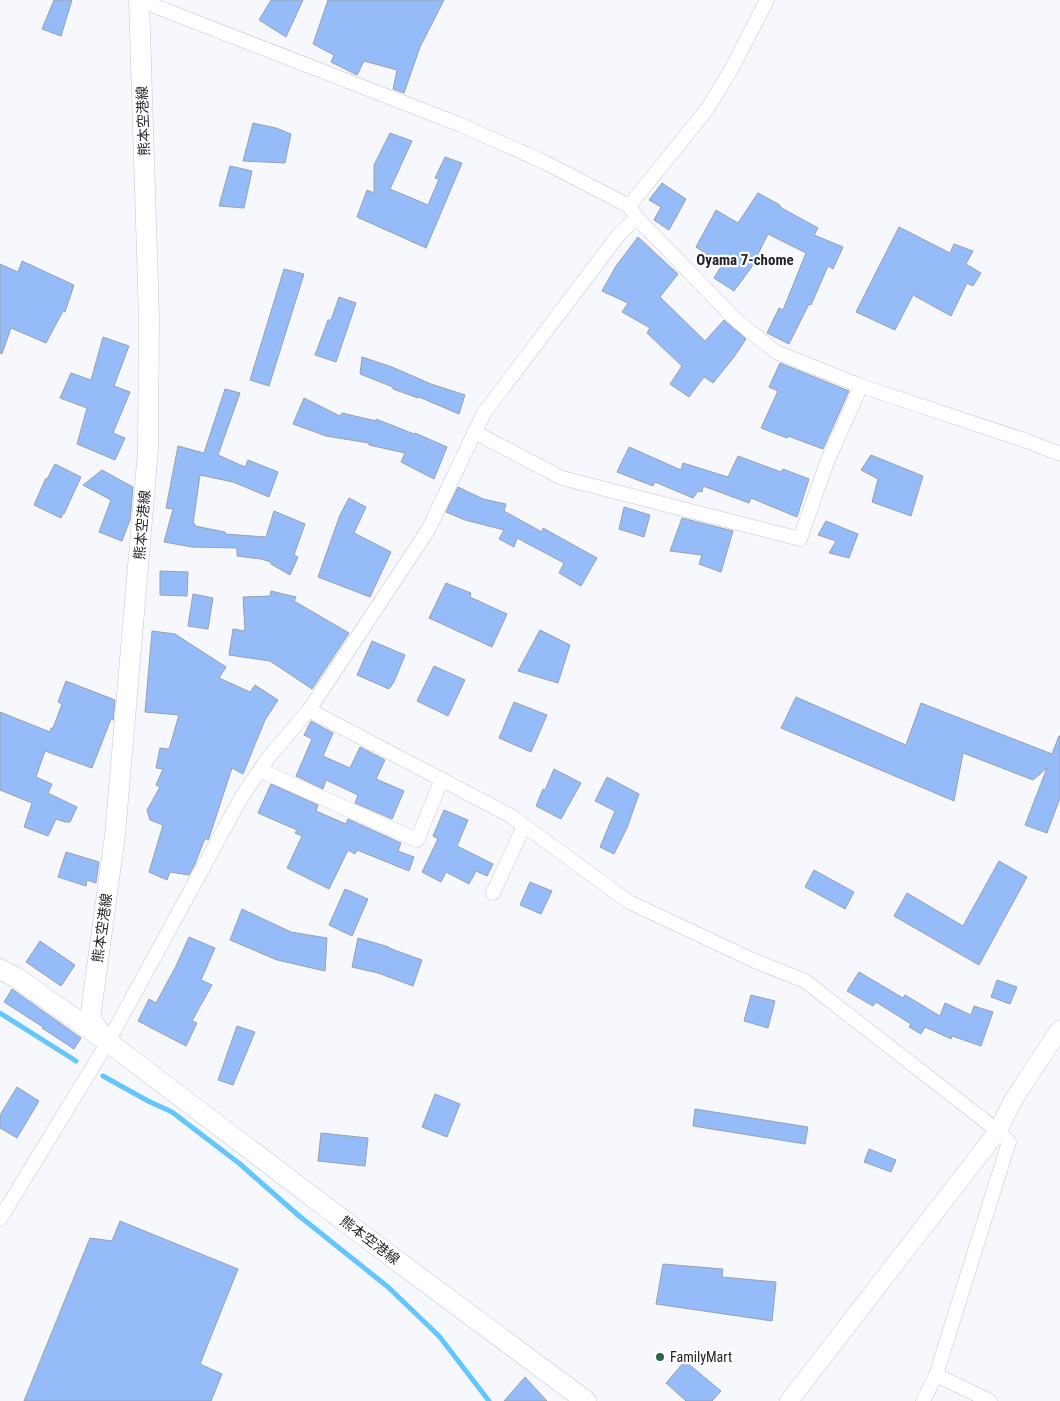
<svg xmlns="http://www.w3.org/2000/svg" width="1060" height="1401" viewBox="0 0 1060 1401" font-family="'Roboto Condensed','Noto Sans JP',sans-serif">
<style>
.lines{fill:none;stroke-linecap:round;stroke-linejoin:round}
.stream{stroke:#63c7fd;stroke-width:5}
.building{fill:#95bcf9;stroke:#98a1ae}
.minor-casing{stroke:#c6c7d6;stroke-width:15}
.tertiary-casing{stroke:#c6c7d6;stroke-width:19}
.secondary-casing{stroke:#c6c7d6;stroke-width:21}
.minor{stroke:#fff;stroke-width:14}
.tertiary{stroke:#fff;stroke-width:18}
.secondary{stroke:#fff;stroke-width:20}
.poi-dot{fill:#2d644a;stroke:#fff;stroke-width:2}
.labels{text-anchor:middle;dominant-baseline:central;stroke-width:4.5;stroke-linejoin:round;paint-order:stroke}
.street-label{font-size:14px;fill:#232329;stroke:#fff}
.poi-label{font-size:14px;fill:#232329;stroke:#fff;text-anchor:start}
.neighbourhood-label{font-size:15px;font-weight:bold;fill:#232329;stroke:#fff}
</style>
<rect width="100%" height="100%" fill="#f7f7fe"/>
<g class="lines">
<!-- stream -->
<path class="stream" d="M 0,1013 L 76,1061
M 103,1076 L 148,1101 L 172,1112 L 240,1164 L 298,1215 L 388,1287 L 439,1336 L 489,1401"/>
</g>
<!-- building -->
<path class="building" d="M 54,0 L 72,0 L 61,36 L 42,29 Z
M 271,0 L 303,0 L 286,37 L 259,20 Z
M 328,0 L 444,0 L 420,47 L 404,93 L 393,89 L 397,70 L 364,61 L 357,75 L 331,62 L 334,55 L 313,44 Z
M 253,123 L 276,128 L 291,134 L 285,163 L 243,161 Z
M 390,133 L 412,141 L 390,189 L 428,205 L 439,179 L 435,178 L 445,157 L 462,163 L 426,248 L 357,217 L 367,190 L 374,193 L 374,165 Z
M 230,166 L 252,171 L 244,208 L 219,206 Z
M 662,183 L 686,199 L 669,230 L 654,220 L 661,207 L 649,200 Z
M 758,193 L 780,205 L 780,207 L 818,228 L 814,235 L 843,247 L 833,269 L 828,266 L 811,305 L 809,304 L 789,344 L 767,333 L 779,308 L 783,310 L 806,253 L 768,234 L 751,268 L 734,291 L 714,278 L 722,265 L 696,247 L 716,210 L 738,223 Z
M 899,227 L 950,253 L 954,244 L 973,251 L 966,264 L 981,273 L 973,286 L 967,283 L 951,316 L 913,295 L 895,330 L 856,312 Z
M 638,237 L 678,274 L 660,297 L 705,341 L 724,320 L 746,339 L 734,357 L 713,383 L 704,377 L 689,397 L 670,384 L 682,366 L 647,333 L 650,328 L 622,312 L 628,303 L 602,291 L 616,266 Z
M 22,261 L 74,285 L 65,312 L 63,311 L 46,343 L 11,328 L 2,354 L 0,353 L 0,264 L 18,272 Z
M 284,269 L 304,274 L 269,386 L 250,380 Z
M 339,297 L 356,303 L 336,362 L 315,355 L 328,320 L 331,320 Z
M 103,337 L 129,346 L 114,386 L 130,392 L 113,433 L 125,438 L 115,460 L 77,444 L 87,408 L 60,398 L 71,373 L 91,380 Z
M 362,357 L 392,367 L 431,384 L 465,395 L 459,414 L 419,397 L 418,398 L 393,389 L 393,387 L 360,374 Z
M 780,363 L 849,391 L 823,449 L 788,436 L 787,438 L 761,428 L 778,391 L 769,387 Z
M 225,389 L 240,393 L 218,455 L 245,467 L 248,460 L 278,472 L 269,497 L 233,482 L 200,475 L 193,524 L 195,524 L 195,526 L 225,532 L 225,534 L 266,537 L 274,511 L 305,524 L 294,555 L 298,557 L 290,575 L 271,564 L 271,562 L 261,559 L 237,556 L 237,548 L 192,547 L 164,542 L 173,509 L 166,508 L 178,446 L 204,453 Z
M 304,398 L 340,416 L 342,413 L 376,421 L 376,419 L 414,434 L 415,433 L 447,447 L 434,479 L 401,462 L 405,453 L 369,445 L 369,443 L 326,436 L 293,424 Z
M 629,447 L 681,470 L 683,463 L 728,477 L 738,456 L 781,472 L 783,469 L 809,479 L 797,517 L 751,498 L 749,503 L 703,486 L 702,492 L 698,491 L 693,498 L 655,482 L 653,486 L 617,472 Z
M 871,455 L 923,476 L 911,516 L 872,502 L 878,479 L 861,470 Z
M 55,464 L 81,477 L 64,514 L 63,513 L 61,518 L 34,505 L 46,478 L 47,479 Z
M 102,470 L 133,487 L 130,520 L 122,541 L 99,532 L 111,500 L 83,485 Z
M 458,487 L 483,499 L 506,504 L 504,511 L 542,532 L 543,528 L 597,558 L 581,586 L 559,573 L 564,563 L 517,538 L 514,547 L 499,539 L 504,530 L 465,520 L 446,512 Z
M 349,498 L 366,507 L 354,533 L 391,552 L 370,597 L 318,577 L 340,515 Z
M 624,507 L 650,515 L 644,537 L 619,529 Z
M 682,518 L 733,531 L 721,572 L 699,564 L 702,555 L 670,551 Z
M 826,521 L 858,534 L 849,558 L 829,553 L 836,541 L 818,535 Z
M 160,571 L 188,572 L 187,596 L 160,595 Z
M 446,583 L 471,593 L 470,597 L 507,614 L 492,647 L 429,618 Z
M 271,591 L 296,597 L 294,601 L 349,633 L 312,689 L 270,661 L 229,655 L 233,629 L 245,631 L 243,597 L 270,596 Z
M 193,594 L 213,598 L 208,629 L 188,626 Z
M 540,630 L 570,645 L 558,683 L 518,671 Z
M 152,631 L 175,634 L 226,667 L 219,678 L 250,692 L 255,685 L 278,700 L 265,720 L 243,774 L 232,768 L 209,838 L 208,840 L 205,838 L 195,864 L 189,875 L 170,872 L 167,880 L 149,872 L 163,825 L 150,820 L 147,810 L 160,787 L 156,785 L 163,769 L 156,768 L 160,748 L 169,749 L 179,715 L 145,712 Z
M 372,641 L 405,655 L 394,682 L 389,689 L 357,675 Z
M 434,666 L 465,680 L 448,716 L 417,701 Z
M 66,681 L 115,700 L 113,720 L 111,719 L 92,768 L 45,751 L 36,777 L 52,784 L 48,793 L 77,807 L 70,822 L 65,822 L 56,819 L 48,836 L 24,827 L 32,803 L 0,790 L 0,712 L 50,732 L 51,728 L 53,728 L 62,704 L 58,702 Z
M 796,697 L 906,745 L 921,703 L 1052,754 L 1059,736 L 1060,736 L 1060,798 L 1047,833 L 1025,825 L 1047,768 L 1033,780 L 963,753 L 954,801 L 781,728 Z
M 514,702 L 547,715 L 531,752 L 499,738 Z
M 311,721 L 333,733 L 323,756 L 350,768 L 360,747 L 385,760 L 376,779 L 404,791 L 392,819 L 355,803 L 358,795 L 326,780 L 323,789 L 296,776 L 312,739 L 304,735 Z
M 554,769 L 581,783 L 561,819 L 536,806 L 543,789 L 545,790 Z
M 607,777 L 639,794 L 627,828 L 614,854 L 600,847 L 615,811 L 595,801 Z
M 271,784 L 318,805 L 316,811 L 346,824 L 348,819 L 401,843 L 398,851 L 414,857 L 409,871 L 357,850 L 355,854 L 348,850 L 329,889 L 287,868 L 302,836 L 295,833 L 297,830 L 258,813 Z
M 444,810 L 468,820 L 457,846 L 493,864 L 487,876 L 476,871 L 469,884 L 446,872 L 441,882 L 422,872 L 438,839 L 433,836 Z
M 66,852 L 99,862 L 96,883 L 87,880 L 86,886 L 58,877 Z
M 999,861 L 1027,877 L 979,965 L 894,916 L 907,893 L 963,926 Z
M 814,870 L 854,892 L 845,909 L 805,887 Z
M 530,882 L 552,891 L 541,914 L 520,905 Z
M 345,889 L 368,899 L 352,936 L 329,925 Z
M 242,909 L 291,932 L 327,938 L 325,971 L 277,960 L 230,940 Z
M 189,937 L 215,948 L 201,980 L 212,985 L 192,1021 L 197,1023 L 186,1046 L 138,1021 L 149,999 L 156,1003 L 176,966 Z
M 358,938 L 389,947 L 389,948 L 422,960 L 413,986 L 378,973 L 352,967 Z
M 40,941 L 75,965 L 61,986 L 26,962 Z
M 859,972 L 903,998 L 905,995 L 940,1016 L 945,1003 L 971,1015 L 974,1006 L 993,1012 L 981,1046 L 952,1036 L 951,1039 L 925,1027 L 921,1034 L 909,1027 L 911,1024 L 876,1002 L 873,1006 L 847,991 Z
M 997,980 L 1017,987 L 1010,1004 L 991,997 Z
M 12,989 L 81,1038 L 74,1049 L 42,1028 L 43,1027 L 4,1002 Z
M 751,995 L 775,1001 L 768,1028 L 744,1021 Z
M 237,1026 L 255,1032 L 233,1085 L 218,1080 Z
M 17,1087 L 39,1101 L 17,1138 L 0,1128 L 0,1115 Z
M 435,1094 L 460,1104 L 447,1137 L 422,1127 Z
M 695,1109 L 808,1127 L 805,1144 L 693,1126 Z
M 321,1133 L 368,1138 L 365,1166 L 318,1161 Z
M 869,1149 L 896,1160 L 891,1172 L 864,1162 Z
M 120,1221 L 238,1269 L 200,1364 L 222,1374 L 211,1401 L 24,1401 L 90,1238 L 112,1241 Z
M 663,1264 L 723,1269 L 722,1277 L 776,1282 L 772,1321 L 656,1304 Z
M 685,1361 L 721,1391 L 712,1401 L 686,1401 L 666,1383 Z
M 525,1377 L 547,1401 L 504,1401 Z"/>
<g class="lines">
<!-- minor casing -->
<g class="minor-casing">
<path id="minor" d="M 139,0 L 461,125 L 544,162 L 629,206 L 637,218 L 737,321 L 776,352 L 861,386 L 1027,441 L 1060,454
M 629,206 L 708,108 L 733,66 L 767,0
M 474,432 L 562,478 L 800,539 L 827,462 L 861,386
M 309,710 L 511,816 L 629,902 L 755,961 L 805,981 L 998,1131 L 1009,1142 L 936,1375 L 923,1401
M 260,770 L 417,840 L 442,779
M 493,893 L 524,826
M 0,1219 L 108,1042 L 241,798 L 268,758 L 309,710 L 428,530 L 484,413 L 620,233 L 637,218
M 936,1375 L 990,1401"/>
</g>
<!-- tertiary casing -->
<g class="tertiary-casing">
<path id="tertiary" d="M 789,1401 L 998,1131 L 1012,1102 L 1060,1029"/>
</g>
<!-- secondary casing -->
<g class="secondary-casing">
<path id="secondary" d="M 0,969 L 17,978 L 108,1042 L 388,1254 L 586,1401
M 108,1042 L 90,1019 L 115,835 L 148,450 L 149,318 L 139,0"/>
</g>
<!-- minor -->
<use href="#minor" class="minor"/>
<!-- tertiary -->
<use href="#tertiary" class="tertiary"/>
<!-- secondary -->
<use href="#secondary" class="secondary"/>
</g>
<!-- markers -->
<circle class="poi-dot" cx="660" cy="1357" r="5"/>
<g class="labels">
<!-- street labels -->
<g class="street-label">
<text transform="translate(143 121) rotate(-92)">熊本空港線</text>
<text transform="translate(142 525) rotate(-85)">熊本空港線</text>
<text transform="translate(102 928) rotate(-82)">熊本空港線</text>
<text transform="translate(370 1240) rotate(37)">熊本空港線</text>
</g>
<!-- poi labels -->
<g class="poi-label">
<text x="670" y="1357">FamilyMart</text>
</g>
<!-- neighbourhood labels -->
<g class="neighbourhood-label">
<text x="745" y="260">Oyama 7-chome</text>
</g>
</g>
</svg>
